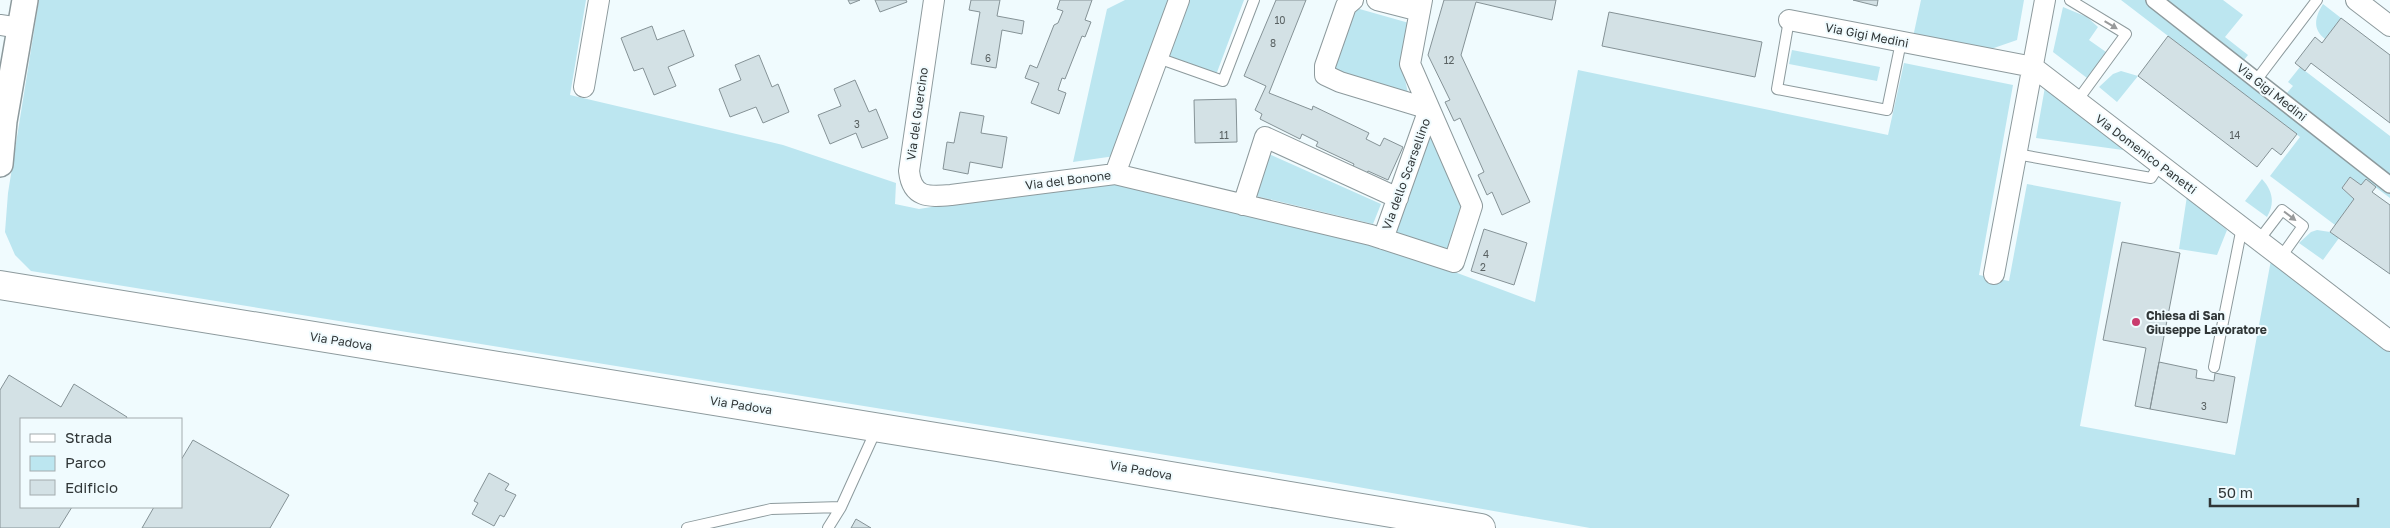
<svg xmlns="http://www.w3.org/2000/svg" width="2390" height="528" viewBox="0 0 2390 528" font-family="'Golos Text',sans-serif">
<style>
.green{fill:#bce6f0}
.building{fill:#d3e1e5;stroke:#859296}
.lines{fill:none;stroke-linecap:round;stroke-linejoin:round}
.service-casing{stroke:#8d9a9d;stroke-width:12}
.pedestrian-casing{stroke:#8d9a9d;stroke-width:18}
.minor-casing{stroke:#8d9a9d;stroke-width:22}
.tertiary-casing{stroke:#8d9a9d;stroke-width:28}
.secondary-casing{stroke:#8d9a9d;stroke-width:30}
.service{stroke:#fff;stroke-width:10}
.pedestrian{stroke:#fff;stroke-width:15}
.minor{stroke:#fff;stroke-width:20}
.tertiary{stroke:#fff;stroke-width:25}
.secondary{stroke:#fff;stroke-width:28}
.oneway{fill:#989a9b}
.poi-dot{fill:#c93c6e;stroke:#f0fbfe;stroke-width:2}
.labels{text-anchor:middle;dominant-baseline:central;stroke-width:4;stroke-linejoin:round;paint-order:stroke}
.number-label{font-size:10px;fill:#596162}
.street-label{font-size:12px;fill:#303637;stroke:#f0fbfe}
.poi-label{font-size:12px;font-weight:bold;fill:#303637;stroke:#f0fbfe;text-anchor:start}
</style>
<rect width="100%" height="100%" fill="#f0fbfe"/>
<!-- green -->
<path class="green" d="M 39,0 L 586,0 L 570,95 L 783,145 L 896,183 L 895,204 L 919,209 L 1112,178 L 1380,244 L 1535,302 L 1578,70 L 1888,135 L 1904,63 L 2013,85 L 1979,275 L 2009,281 L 2027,184 L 2121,202 L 2080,426 L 2235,455 L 2271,260 L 2390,350 L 2390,528 L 1590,528 L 1307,478 L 31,271 L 15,255 L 5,232 L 8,193 Z
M 1125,0 L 1168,0 L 1115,156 L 1073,162 L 1107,9 Z
M 1189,0 L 1244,0 L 1216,75 L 1168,57 Z
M 1921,0 L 2024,0 L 2017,40 L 1991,49 L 1913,37 Z
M 2121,0 L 2223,0 L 2243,15 L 2225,37 L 2248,55 L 2239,66 L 2292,108 L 2296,102 L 2286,94 L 2293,86 L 2288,82 L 2300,67 L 2390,136 L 2390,198 L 2366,180 L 2361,185 L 2350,177 L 2342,188 L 2354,199 L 2335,225 L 2270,176 L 2300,137 Z
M 2323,4 L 2341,18 L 2325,39 C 2312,29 2315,17 2323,4 Z
M 2063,7 L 2087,17 L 2098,27 L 2089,40 L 2106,52 L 2087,78 L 2053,52 Z
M 1356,8 L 1409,23 L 1401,62 L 1408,93 L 1334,72 Z
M 1792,50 L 1880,67 L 1877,81 L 1789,64 Z
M 2121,71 L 2138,76 L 2117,102 L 2099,87 L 2113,74 Z
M 2045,87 L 2130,151 L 2036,138 Z
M 1431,128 L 1461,206 L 1446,253 L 1391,236 Z
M 1269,154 L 1381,204 L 1373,224 L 1256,196 Z
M 2262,179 C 2273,191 2275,203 2267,217 L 2245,201 Z
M 2187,196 L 2227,230 L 2217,255 L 2179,249 Z
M 2317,230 L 2330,232 L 2339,238 L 2323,260 L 2299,243 L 2311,232 Z"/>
<!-- building -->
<path class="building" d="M 848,0 L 860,0 L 850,4 Z
M 875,0 L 906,0 L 907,2 L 880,12 Z
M 971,0 L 1000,0 L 997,16 L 1024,21 L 1022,34 L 1002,30 L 996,68 L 971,64 L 980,12 L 969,10 Z
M 1060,0 L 1092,0 L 1085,20 L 1091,22 L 1085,37 L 1082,36 L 1065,79 L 1062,78 L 1058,90 L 1066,93 L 1059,114 L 1031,103 L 1039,83 L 1025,78 L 1030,65 L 1037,68 L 1054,25 L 1058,23 L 1063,11 L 1057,9 Z
M 1276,0 L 1306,0 L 1269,93 L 1312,110 L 1313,106 L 1369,133 L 1366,139 L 1380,146 L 1384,138 L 1403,147 L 1388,180 L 1368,171 L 1366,175 L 1352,169 L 1354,164 L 1316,146 L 1318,142 L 1302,134 L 1300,139 L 1260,119 L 1262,114 L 1255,110 L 1266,86 L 1244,76 Z
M 1444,0 L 1556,0 L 1552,20 L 1476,2 L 1461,55 L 1530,202 L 1502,215 L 1492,192 L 1487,195 L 1478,175 L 1484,172 L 1460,118 L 1454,121 L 1445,102 L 1450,100 L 1428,55 Z
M 1853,0 L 1878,0 L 1877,6 Z
M 1609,12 L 1762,42 L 1755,77 L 1602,46 Z
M 2341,18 L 2390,55 L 2390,123 L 2311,63 L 2305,71 L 2295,63 L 2315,37 L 2322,43 Z
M 652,26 L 657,40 L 684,30 L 694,56 L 668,67 L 676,86 L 654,95 L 643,68 L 634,71 L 621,38 Z
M 2168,36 L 2297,134 L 2281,155 L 2272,148 L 2257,167 L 2138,76 Z
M 759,55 L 772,87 L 778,84 L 789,112 L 763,123 L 756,107 L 730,117 L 719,89 L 741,80 L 735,65 Z
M 855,80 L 869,112 L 876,109 L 888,138 L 862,148 L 856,133 L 830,144 L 818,115 L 841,106 L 834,89 Z
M 1236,99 L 1237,142 L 1195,143 L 1194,100 Z
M 960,112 L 984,116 L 981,133 L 1007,137 L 1002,168 L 970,162 L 968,174 L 943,169 L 947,142 L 954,143 Z
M 2350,177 L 2361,185 L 2366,179 L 2376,187 L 2372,192 L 2390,205 L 2390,274 L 2330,232 L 2354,199 L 2342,188 Z
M 1484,229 L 1527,243 L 1514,285 L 1471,271 Z
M 2122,242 L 2180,253 L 2150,409 L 2135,406 L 2146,348 L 2103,340 Z
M 2159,362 L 2197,370 L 2196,378 L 2214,381 L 2215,373 L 2235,377 L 2227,423 L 2150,409 Z
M 9,375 L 61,407 L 74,384 L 127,417 L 126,419 L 21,419 L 21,507 L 72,507 L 59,528 L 0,528 L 0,390 Z
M 193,440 L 289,495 L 270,528 L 142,528 L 154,507 L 181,507 L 181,460 Z
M 489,473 L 509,484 L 505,490 L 516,495 L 504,517 L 500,515 L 494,526 L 472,514 L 478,503 L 474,501 Z
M 856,519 L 871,528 L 851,528 Z"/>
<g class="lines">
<!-- service casing -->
<g class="service-casing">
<path id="service" d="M 2070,0 L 2126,34 L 2077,101
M 1789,20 L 1777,89 L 1887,110 L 1901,42
M 1158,58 L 1223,81 L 1254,0
M 2261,74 L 2317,0
M 2016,154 L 2151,178 L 2160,164
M 2259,240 L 2282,210 L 2303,226 L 2281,257
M 2214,367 L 2242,227
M 687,528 L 771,509 L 841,507
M 828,528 L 841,507 L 876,430"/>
</g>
<!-- pedestrian casing -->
<g class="pedestrian-casing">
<path id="pedestrian" d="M 2154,0 L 2390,185"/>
</g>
<!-- minor casing -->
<g class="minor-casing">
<path id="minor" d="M 934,0 L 909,171 C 912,198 928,197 951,195 L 1115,174 L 1371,235 L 1454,262 L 1472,206 L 1410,64 L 1422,0
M 1353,0 L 1346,6 L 1325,66 L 1325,75 L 1340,82 L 1429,109 L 1383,239
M 1377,0 L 1420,11
M 2356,0 L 2390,26
M 1789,20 L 2033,67 L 2390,341
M 0,25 L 20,28
M 584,87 L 599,0
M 1115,174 L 1179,0
M 1243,205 L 1265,137 L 1398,198
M 1994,274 L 2045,0"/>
</g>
<!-- tertiary casing -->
<g class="tertiary-casing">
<path id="tertiary" d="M 0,164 L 4,121 L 25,0"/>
</g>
<!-- secondary casing -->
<g class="secondary-casing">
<path id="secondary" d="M 0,285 C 494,367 988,443 1481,528"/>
</g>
<!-- service -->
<use href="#service" class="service"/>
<!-- pedestrian -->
<use href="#pedestrian" class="pedestrian"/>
<!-- minor -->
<use href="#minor" class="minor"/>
<!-- tertiary -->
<use href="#tertiary" class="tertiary"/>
<!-- secondary -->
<use href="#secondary" class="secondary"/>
</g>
<!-- one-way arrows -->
<defs><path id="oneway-solid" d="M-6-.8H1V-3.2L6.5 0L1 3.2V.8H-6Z" transform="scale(1.25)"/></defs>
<g class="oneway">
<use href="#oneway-solid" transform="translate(2111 25) rotate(31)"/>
<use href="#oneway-solid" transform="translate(2290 216) rotate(37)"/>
</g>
<!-- markers -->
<circle class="poi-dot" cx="2136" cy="322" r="5"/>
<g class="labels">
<!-- number labels -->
<g class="number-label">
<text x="1280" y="20">10</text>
<text x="1273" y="43">8</text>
<text x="988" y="58">6</text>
<text x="1449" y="60">12</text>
<text x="857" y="124">3</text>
<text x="1224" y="135">11</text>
<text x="2235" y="135">14</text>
<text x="1486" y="254">4</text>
<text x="1483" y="267">2</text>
<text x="2204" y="406">3</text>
</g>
<!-- street labels -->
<g class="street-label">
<text transform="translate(1867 35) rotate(11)">Via Gigi Medini</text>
<text transform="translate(2272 92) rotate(38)">Via Gigi Medini</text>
<text transform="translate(917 114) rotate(-82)">Via del Guercino</text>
<text transform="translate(2146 154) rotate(37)">Via Domenico Panetti</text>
<text transform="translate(1406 174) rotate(-70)">Via dello Scarsellino</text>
<text transform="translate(1068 180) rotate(-7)">Via del Bonone</text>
<text transform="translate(341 341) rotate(9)">Via Padova</text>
<text transform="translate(741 405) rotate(9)">Via Padova</text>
<text transform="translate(1141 470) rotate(10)">Via Padova</text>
</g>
<!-- poi labels -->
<g class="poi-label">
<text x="2146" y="315">Chiesa di San<tspan x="2146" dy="14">Giuseppe Lavoratore</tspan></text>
</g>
</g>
<!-- legend -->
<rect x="20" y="418" width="162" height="90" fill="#f0fbfe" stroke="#a3acae"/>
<rect x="30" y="434" width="25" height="8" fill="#ffffff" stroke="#a3acae"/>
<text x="65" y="443" font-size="15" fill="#303637">Strada</text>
<rect x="30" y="456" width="25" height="15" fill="#bce6f0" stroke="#a3acae"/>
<text x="65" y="468" font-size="15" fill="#303637">Parco</text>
<rect x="30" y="480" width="25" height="15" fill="#d3e1e5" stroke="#a3acae"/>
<text x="65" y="493" font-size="15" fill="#303637">Edificio</text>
<!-- scale -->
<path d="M2210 498v8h148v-8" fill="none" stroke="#303637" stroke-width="2.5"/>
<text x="2218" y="498" font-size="15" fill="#303637" stroke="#f0fbfe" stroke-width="4" paint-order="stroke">50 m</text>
</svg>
